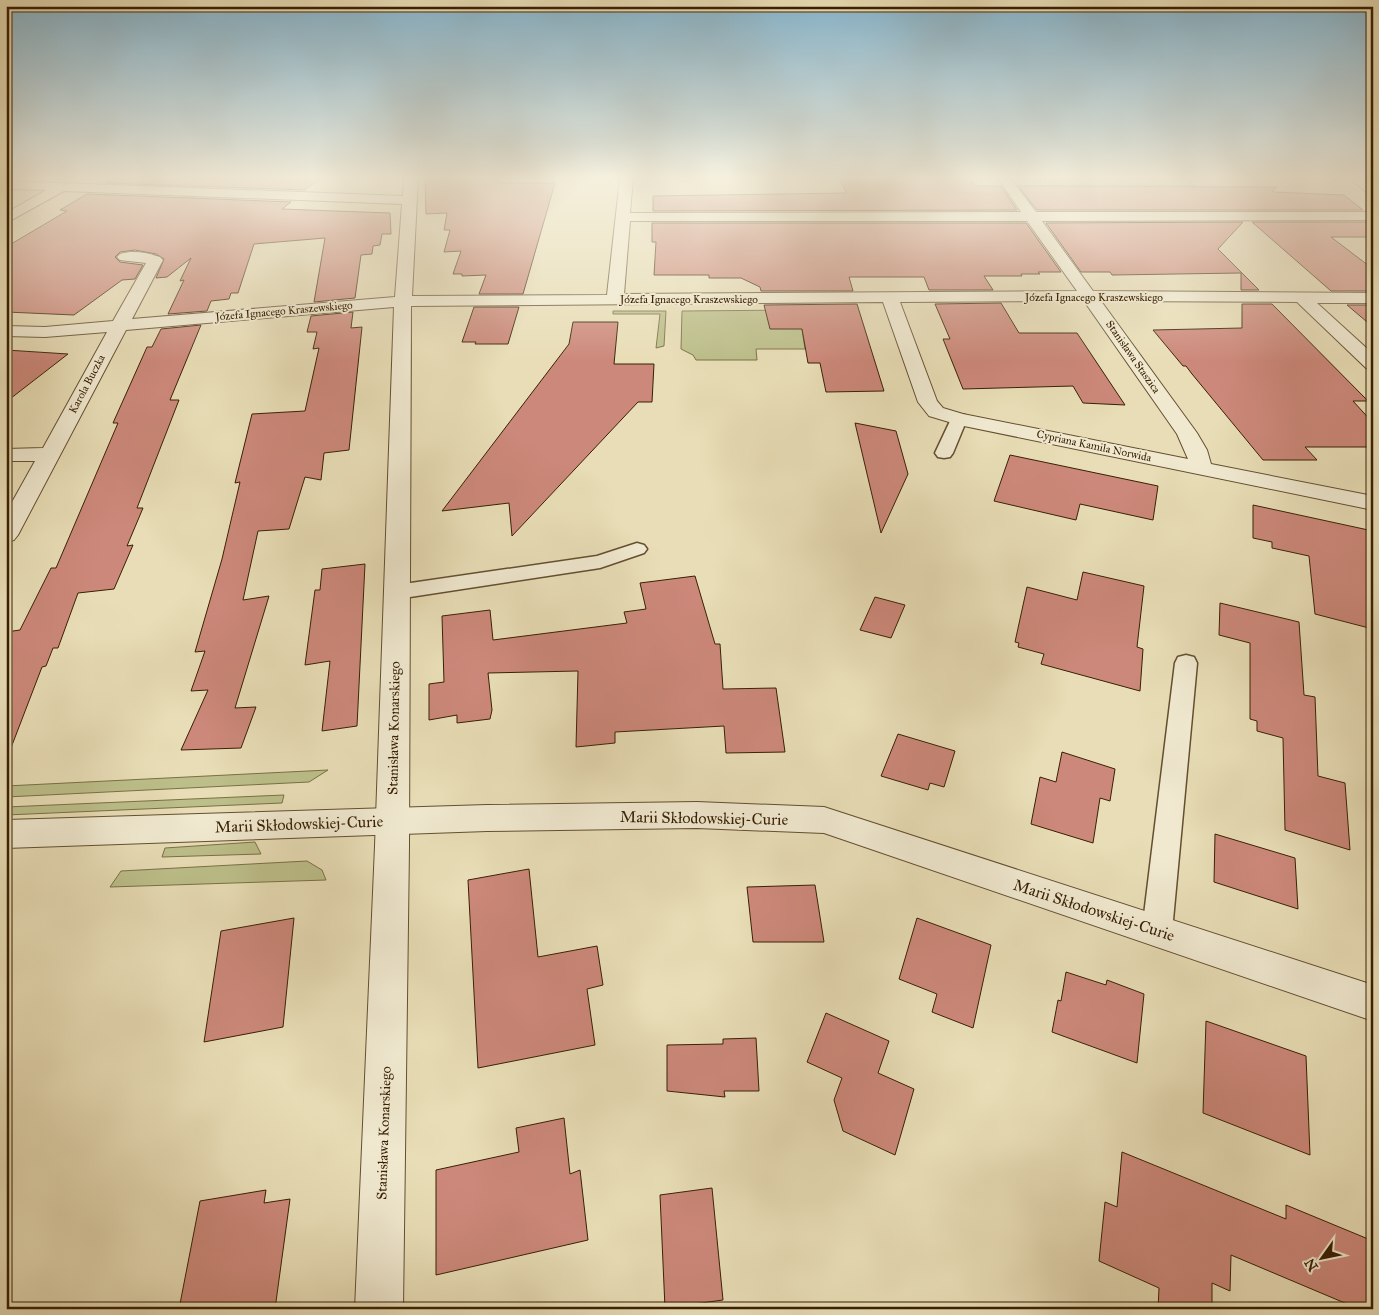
<svg xmlns="http://www.w3.org/2000/svg" width="1379" height="1315" viewBox="0 0 1379 1315" font-family="'IM FELL Great Primer',serif">
<style>
.green{fill:#bcbf8a;stroke:#7a7046}
.building{fill:#cc887a;stroke:#382003}
.lines{fill:none;stroke-linecap:round;stroke-linejoin:round}
.service-casing{stroke:#644f30;stroke-width:3}
.minor-casing{stroke:#644f30;stroke-width:2}
.tertiary-casing{stroke:#644f30;stroke-width:2}
.service{fill:#f0e9d0;fill-rule:evenodd}
.minor{fill:#f0e9d0;fill-rule:evenodd}
.tertiary{fill:#f0e9d0;fill-rule:evenodd}
.labels{text-anchor:middle;dominant-baseline:central;stroke-width:4;stroke-linejoin:round;paint-order:stroke}
.far-street-label{font-size:11px;fill:#382003;stroke:#f0e9d0}
.street-label{font-size:14px;fill:#382003;stroke:#f0e9d0}
.near-street-label{font-size:16px;fill:#382003;stroke:#f0e9d0}
</style>
<rect width="100%" height="100%" fill="#e8ddb6"/>
<filter id="stains"><feTurbulence type="fractalNoise" baseFrequency=".004" numOctaves="4"/><feColorMatrix values="0 0 0 0 .2 0 0 0 0 .09 0 0 0 0 .02 0 0 0 .5 -.17"/></filter>
<radialGradient id="worn" r=".72"><stop offset=".6" stop-color="#630" stop-opacity="0"/><stop offset="1" stop-color="#630" stop-opacity=".3"/></radialGradient>
<!-- green -->
<path class="green" d="M 1009,178 L 1184,178 L 1195,186 L 1028,186 L 1035,206 L 1030,203 Z
M 799,310 L 805,349 L 756,349 L 757,360 L 696,360 L 693,355 L 681,349 L 682,311 Z
M 613,311 L 666,311 L 664,346 L 656,348 L 660,314 L 613,314 Z
M 328,770 L 309,782 L 6,797 L 6,786 Z
M 284,795 L 282,803 L 6,815 L 6,807 Z
M 255,842 L 261,854 L 162,857 L 165,848 Z
M 307,861 L 322,870 L 326,880 L 110,887 L 121,871 Z"/>
<!-- building -->
<path class="building" d="M 114,178 L 321,178 L 305,190 L 105,183 Z
M 425,178 L 499,178 L 498,183 L 555,183 L 523,294 L 479,294 L 486,275 L 462,276 L 462,274 L 453,274 L 461,251 L 444,252 L 450,230 L 444,230 L 447,213 L 426,214 Z
M 840,178 L 970,178 L 975,186 L 1001,186 L 1017,210 L 653,211 L 653,196 L 846,193 Z
M 1018,186 L 1277,187 L 1272,191 L 1274,192 L 1344,195 L 1363,210 L 1037,210 Z
M 87,194 L 291,202 L 282,209 L 390,213 L 391,234 L 382,234 L 380,245 L 373,246 L 372,254 L 361,255 L 355,298 L 314,302 L 325,238 L 254,244 L 238,293 L 231,293 L 229,299 L 211,301 L 207,311 L 168,314 L 184,280 L 180,281 L 191,258 L 167,277 L 156,278 L 164,259 L 156,254 L 135,250 L 120,252 L 115,257 L 120,262 L 143,265 L 135,279 L 122,280 L 74,315 L 6,312 L 6,247 L 67,211 L 60,210 Z
M 1243,222 L 1218,249 L 1259,290 L 1241,290 L 1241,273 L 1112,275 L 1110,272 L 1081,272 L 1046,223 Z
M 1252,222 L 1373,222 L 1373,237 L 1331,237 L 1373,269 L 1373,291 L 1331,291 Z
M 652,223 L 1026,223 L 1061,272 L 1038,272 L 1040,274 L 1021,274 L 1022,276 L 984,276 L 993,290 L 929,290 L 924,277 L 849,277 L 853,291 L 761,291 L 760,287 L 741,278 L 709,278 L 709,275 L 654,275 L 656,242 L 652,242 Z
M 1001,303 L 1019,333 L 1077,333 L 1125,405 L 1083,403 L 1073,386 L 963,389 L 943,339 L 950,339 L 935,304 Z
M 857,304 L 884,391 L 826,392 L 820,363 L 808,363 L 802,329 L 770,329 L 764,305 Z
M 1242,304 L 1272,304 L 1368,401 L 1353,401 L 1373,423 L 1373,447 L 1305,447 L 1317,460 L 1263,460 L 1192,374 L 1186,366 L 1183,366 L 1153,330 L 1242,328 Z
M 1347,305 L 1373,305 L 1373,327 Z
M 474,307 L 519,307 L 508,344 L 475,344 L 476,342 L 462,342 Z
M 353,312 L 351,328 L 362,327 L 349,450 L 324,453 L 321,480 L 305,477 L 289,529 L 258,531 L 243,600 L 269,596 L 235,708 L 256,707 L 241,748 L 181,750 L 208,690 L 191,691 L 205,651 L 195,652 L 222,559 L 240,482 L 235,483 L 252,414 L 305,411 L 319,348 L 313,349 L 317,332 L 307,332 L 311,316 Z
M 573,322 L 618,322 L 614,364 L 654,364 L 652,402 L 638,402 L 512,536 L 509,503 L 442,511 L 569,344 Z
M 201,325 L 170,400 L 179,400 L 137,508 L 143,508 L 127,546 L 133,545 L 114,589 L 78,593 L 58,648 L 53,648 L 46,666 L 42,667 L 9,753 L 6,753 L 6,632 L 20,630 L 51,568 L 56,568 L 118,423 L 113,423 L 147,347 L 152,347 L 161,329 Z
M 6,350 L 68,354 L 6,402 Z
M 855,423 L 896,431 L 908,474 L 881,533 Z
M 1010,455 L 1158,486 L 1153,520 L 1080,504 L 1076,520 L 994,501 Z
M 1253,505 L 1373,531 L 1373,619 L 1368,617 L 1369,628 L 1315,614 L 1309,556 L 1272,548 L 1272,542 L 1253,538 Z
M 365,564 L 357,726 L 322,731 L 330,661 L 305,665 L 315,590 L 320,590 L 322,569 Z
M 1083,572 L 1144,586 L 1137,647 L 1143,649 L 1140,691 L 1041,664 L 1044,654 L 1018,647 L 1019,643 L 1015,642 L 1027,587 L 1077,600 Z
M 695,576 L 715,644 L 720,644 L 723,689 L 776,688 L 785,752 L 726,753 L 724,726 L 615,732 L 615,743 L 576,747 L 578,671 L 488,673 L 492,710 L 490,719 L 457,723 L 457,715 L 429,720 L 429,684 L 444,682 L 442,616 L 490,610 L 493,640 L 627,623 L 624,612 L 646,609 L 640,583 Z
M 875,597 L 905,605 L 891,638 L 860,630 Z
M 1220,603 L 1299,622 L 1304,695 L 1315,697 L 1318,776 L 1345,783 L 1350,850 L 1285,830 L 1283,738 L 1257,731 L 1257,721 L 1250,719 L 1250,643 L 1219,635 Z
M 898,734 L 955,751 L 944,787 L 930,783 L 928,790 L 881,776 Z
M 1062,752 L 1115,769 L 1110,801 L 1100,798 L 1093,843 L 1031,824 L 1040,777 L 1056,782 Z
M 1215,834 L 1295,858 L 1298,909 L 1214,882 Z
M 529,869 L 538,957 L 597,946 L 603,985 L 587,989 L 595,1045 L 478,1068 L 468,880 Z
M 815,885 L 824,942 L 753,942 L 747,887 Z
M 294,918 L 283,1027 L 204,1042 L 221,931 Z
M 917,918 L 991,945 L 973,1028 L 932,1012 L 937,994 L 899,979 Z
M 1066,972 L 1106,985 L 1107,980 L 1144,994 L 1137,1063 L 1052,1032 L 1058,1000 L 1061,1001 Z
M 826,1013 L 889,1041 L 878,1073 L 914,1089 L 895,1155 L 843,1131 L 834,1100 L 842,1078 L 807,1062 Z
M 1206,1021 L 1306,1056 L 1310,1155 L 1203,1113 Z
M 756,1038 L 759,1091 L 724,1091 L 725,1097 L 667,1091 L 667,1045 L 723,1044 L 723,1039 Z
M 564,1118 L 570,1174 L 580,1170 L 588,1240 L 436,1275 L 436,1170 L 519,1152 L 516,1128 Z
M 1122,1152 L 1286,1219 L 1286,1205 L 1373,1241 L 1373,1309 L 1359,1309 L 1231,1255 L 1230,1291 L 1212,1283 L 1212,1309 L 1158,1309 L 1159,1288 L 1099,1261 L 1105,1202 L 1117,1207 Z
M 712,1188 L 723,1300 L 665,1308 L 660,1195 Z
M 266,1190 L 264,1203 L 290,1199 L 275,1309 L 179,1309 L 200,1201 Z"/>
<g class="lines">
<!-- service casing -->
<g class="service-casing">
<path id="service" d="M 959,414 L 965,415 L 967,419 L 953,453 L 950,457 L 944,458 L 938,457 L 935,453 L 951,419 L 953,415 Z
M 637,543 L 644,545 L 647,549 L 644,553 L 600,568 L 397,599 L 390,597 L 387,592 L 390,587 L 397,585 L 597,556 Z
M 1186,655 L 1194,657 L 1197,663 L 1172,931 L 1167,940 L 1157,944 L 1147,940 L 1142,931 L 1175,663 L 1178,657 Z"/>
</g>
<!-- minor casing -->
<g class="minor-casing">
<path id="minor" d="M 404,178 L 418,178 L 412,296 L 607,295 L 620,178 L 633,178 L 630,213 L 1021,212 L 998,178 L 1010,178 L 1036,212 L 1373,212 L 1373,220 L 1042,221 L 1093,291 L 1373,293 L 1373,303 L 1317,303 L 1373,354 L 1373,370 L 1366,368 L 1297,302 L 1101,301 L 1197,433 L 1207,450 L 1211,464 L 1373,496 L 1373,510 L 959,425 L 929,416 L 918,402 L 883,302 L 411,306 L 409,846 L 403,1309 L 355,1309 L 375,846 L 394,307 L 126,330 L 18,535 L 14,540 L 6,542 L 6,513 L 35,461 L 6,461 L 6,449 L 43,448 L 107,332 L 45,337 L 6,336 L 6,326 L 45,327 L 113,321 L 146,263 L 120,260 L 117,257 L 120,254 C 133,250 148,253 160,257 L 163,260 L 132,319 L 395,297 L 402,204 L 64,191 L 6,223 L 6,213 L 46,190 L 6,189 L 6,181 L 403,196 ZM 630,221 L 1027,221 L 1077,291 L 624,294 ZM 1084,301 L 1177,434 L 1188,459 L 963,414 L 943,408 L 937,401 L 900,302 Z
M 1349,178 L 1364,178 L 1373,184 L 1373,194 L 1368,193 Z"/>
</g>
<!-- tertiary casing -->
<g class="tertiary-casing">
<path id="tertiary" d="M 697,802 L 824,807 L 1373,985 L 1373,1021 L 824,833 L 697,828 L 487,831 L 6,848 L 6,820 L 487,805 Z"/>
</g>
<!-- service -->
<use href="#service" class="service"/>
<!-- minor -->
<use href="#minor" class="minor"/>
<!-- tertiary -->
<use href="#tertiary" class="tertiary"/>
</g>
<!-- sky -->
<linearGradient id="sky" x2="0" y2="1"><stop stop-color="#87b7d0"/><stop offset="0.49" stop-color="#f5f0de"/><stop offset="1" stop-color="#f5f0de" stop-opacity="0"/></linearGradient>
<rect width="1379" height="362" fill="url(#sky)"/>
<g class="labels">
<!-- far-street labels -->
<g class="far-street-label">
<text x="1094" y="297">Józefa Ignacego Kraszewskiego</text>
<text x="689" y="299">Józefa Ignacego Kraszewskiego</text>
<text transform="translate(284 311) rotate(-5)">Józefa Ignacego Kraszewskiego</text>
<text transform="translate(1133 357) rotate(55)">Stanisława Staszica</text>
<text transform="translate(87 384) rotate(-62)">Karola Buczka</text>
<text transform="translate(1094 446) rotate(12)">Cypriana Kamila Norwida</text>
</g>
<!-- street labels -->
<g class="street-label">
<text transform="translate(394 728) rotate(-89)">Stanisława Konarskiego</text>
<text transform="translate(384 1133) rotate(-88)">Stanisława Konarskiego</text>
</g>
<!-- near-street labels -->
<g class="near-street-label">
<text transform="translate(704 818) rotate(1)">Marii Skłodowskiej-Curie</text>
<text transform="translate(299 824) rotate(-2)">Marii Skłodowskiej-Curie</text>
<text transform="translate(1094 910) rotate(18)">Marii Skłodowskiej-Curie</text>
</g>
</g>
<!-- margin -->
<rect width="1379" height="1315" fill="none" stroke="#e8ddb6" stroke-width="25"/>
<rect x="8" y="8" width="1364" height="1300" fill="none" stroke="#382003" stroke-width="2.5"/>
<rect x="12" y="12" width="1354" height="1290" fill="none" stroke="#382003"/>
<!-- north arrow -->
<g transform="translate(1322 1258) rotate(237)" stroke="#f0e9d0" stroke-width="4" paint-order="stroke">
<path d="M0-4L9 19L0 12L-9 19Z" fill="#382003"/>
<text y="-8" font-size="14" font-weight="bold" text-anchor="middle" fill="#382003">N</text>
</g>
<rect width="100%" height="100%" filter="url(#stains)"/>
<rect width="100%" height="100%" fill="url(#worn)"/>
</svg>
